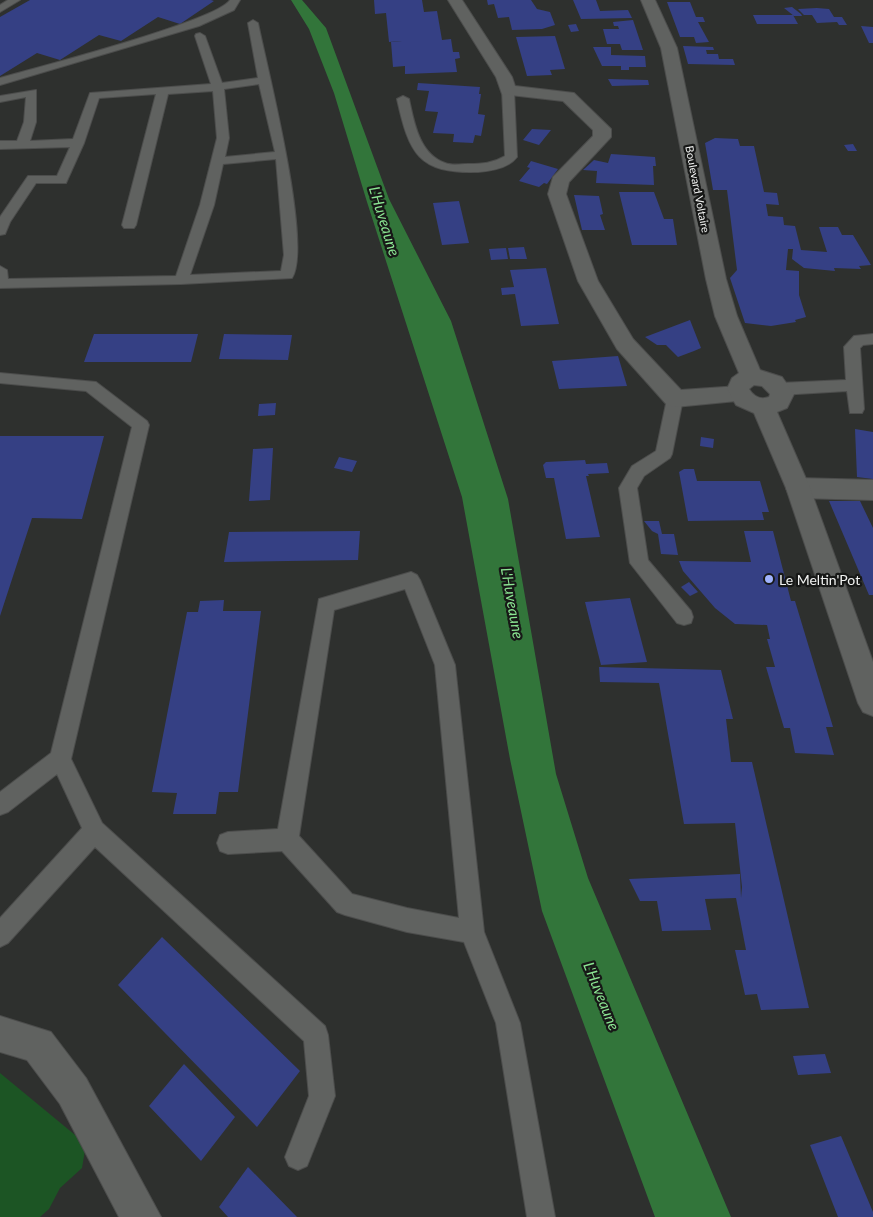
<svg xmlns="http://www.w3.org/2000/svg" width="873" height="1217" viewBox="0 0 873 1217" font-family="Lato,sans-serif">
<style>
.green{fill:#1c5524}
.water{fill:#32753a}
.building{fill:#354084}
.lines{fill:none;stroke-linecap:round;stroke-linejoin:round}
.service-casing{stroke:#4c4d4c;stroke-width:2}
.minor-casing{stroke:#4c4d4c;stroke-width:2}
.secondary-casing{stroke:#4c4d4c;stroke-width:2}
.service{fill:#606260;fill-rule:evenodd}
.minor{fill:#606260;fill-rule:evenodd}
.secondary{fill:#606260;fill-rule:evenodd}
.poi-dot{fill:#a0b3fd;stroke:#171817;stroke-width:2}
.labels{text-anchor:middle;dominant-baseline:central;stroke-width:4.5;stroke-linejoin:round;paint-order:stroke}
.far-street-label{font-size:11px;fill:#f2f3f2;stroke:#171817}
.poi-label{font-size:14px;fill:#f2f3f2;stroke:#171817;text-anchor:start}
.water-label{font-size:15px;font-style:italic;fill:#8be592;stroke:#171817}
</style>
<rect width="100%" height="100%" fill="#2e302e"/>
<!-- green -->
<path class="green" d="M 0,1073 L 86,1144 L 82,1168 L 60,1188 L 49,1209 L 40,1217 L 0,1217 Z"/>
<!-- water -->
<path class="water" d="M 291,0 L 302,0 L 326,28 L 389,199 L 451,321 L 508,499 L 556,774 L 588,878 L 731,1217 L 655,1217 L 542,911 L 510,759 L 462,497 L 367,202 L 334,93 L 309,29 Z"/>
<!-- building -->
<path class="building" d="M 30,0 L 211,0 L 214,1 L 180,24 L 158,17 L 121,41 L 99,35 L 60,60 L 37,53 L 0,76 L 0,17 Z
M 374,0 L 422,0 L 424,12 L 437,11 L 442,40 L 451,39 L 453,52 L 459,52 L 460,58 L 455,59 L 457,72 L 405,74 L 405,66 L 393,67 L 391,42 L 402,41 L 389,42 L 386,13 L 375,14 Z
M 487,0 L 531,0 L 537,9 L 550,12 L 555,25 L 542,29 L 512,30 L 509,17 L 498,18 L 494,4 L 488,5 Z
M 573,0 L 596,0 L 600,11 L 628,10 L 632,18 L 581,19 Z
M 667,2 L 690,2 L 696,17 L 703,17 L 705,22 L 698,22 L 709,42 L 696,43 L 694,37 L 680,37 Z
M 792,7 L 801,14 L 802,16 L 794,16 L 784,8 Z
M 817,8 L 829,9 L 834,17 L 842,17 L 847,25 L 839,25 L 837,22 L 817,23 L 812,15 L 804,15 L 798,9 Z
M 753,15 L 793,15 L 798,24 L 757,24 Z
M 633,20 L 643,50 L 622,50 L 620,44 L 607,44 L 603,29 L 619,29 L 618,26 L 614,26 L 613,22 Z
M 576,24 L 579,31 L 571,32 L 568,25 Z
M 861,26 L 873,27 L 873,43 L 869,43 Z
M 555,36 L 565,69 L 550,70 L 552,75 L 527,76 L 516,37 Z
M 683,46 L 713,47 L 714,50 L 706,50 L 707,54 L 718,54 L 719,59 L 733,59 L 735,65 L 688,64 Z
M 593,47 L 611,47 L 611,55 L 645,56 L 646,67 L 629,67 L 629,70 L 621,70 L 621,66 L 602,66 Z
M 608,79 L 648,80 L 649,85 L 612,86 Z
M 418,83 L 480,87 L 479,94 L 481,94 L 478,114 L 485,115 L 481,136 L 475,135 L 473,143 L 453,142 L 454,134 L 433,133 L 438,112 L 425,111 L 429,91 L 417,90 Z
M 532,129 L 551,130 L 539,145 L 523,140 Z
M 715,138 L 738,139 L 740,146 L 754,146 L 764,192 L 777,193 L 779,205 L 766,204 L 768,216 L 783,217 L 784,225 L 795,226 L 801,250 L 827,252 L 819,227 L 838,227 L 842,235 L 853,235 L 871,265 L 859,266 L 861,269 L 834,268 L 835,271 L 804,268 L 792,259 L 793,249 L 788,249 L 786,270 L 799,271 L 799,295 L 806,317 L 795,320 L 796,322 L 771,326 L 745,323 L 730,278 L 737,270 L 727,190 L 713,190 L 705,143 Z
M 853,144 L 857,151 L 848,151 L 844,145 Z
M 611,154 L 655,157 L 656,166 L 653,166 L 654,185 L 596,183 L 597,171 L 583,170 L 594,160 L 608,163 Z
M 531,161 L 558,169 L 547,184 L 544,183 L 539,187 L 519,181 L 530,168 L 527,167 Z
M 619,192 L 654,192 L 664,219 L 673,219 L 677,245 L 632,245 Z
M 574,195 L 599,196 L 603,214 L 600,215 L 605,230 L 582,230 Z
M 459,201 L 469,243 L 442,245 L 433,203 Z
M 524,247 L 527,259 L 510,259 L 508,248 Z
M 506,248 L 508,259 L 491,260 L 489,249 Z
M 546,268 L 559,324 L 521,326 L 515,294 L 502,295 L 501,288 L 514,287 L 510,270 Z
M 690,320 L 701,348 L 694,351 L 678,357 L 666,345 L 657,345 L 645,337 Z
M 94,334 L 198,334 L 191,362 L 84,362 Z
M 224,334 L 292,335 L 288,360 L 219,359 Z
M 618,356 L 627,386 L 559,389 L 552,361 Z
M 276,403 L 275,415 L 258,416 L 259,404 Z
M 855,429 L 873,432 L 873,479 L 857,477 Z
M 0,436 L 104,436 L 82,519 L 32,518 L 0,616 Z
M 701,437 L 714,439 L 713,448 L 700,446 Z
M 273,448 L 270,500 L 249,501 L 253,449 Z
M 339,457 L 357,461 L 352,472 L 334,468 Z
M 585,460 L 586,464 L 607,463 L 609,473 L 588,474 L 589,476 L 586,476 L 600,537 L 566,539 L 554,478 L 546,478 L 543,465 L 546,462 Z
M 684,469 L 694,469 L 697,481 L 760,481 L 769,512 L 762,512 L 764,520 L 688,521 L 679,472 Z
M 829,501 L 860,501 L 873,528 L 873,595 L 869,595 Z
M 644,521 L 659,521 L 662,534 L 674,534 L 678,555 L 661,554 L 658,534 L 652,531 Z
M 360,531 L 358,560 L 224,562 L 229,532 Z
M 744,531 L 773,531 L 791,601 L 795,601 L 833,727 L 826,727 L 834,755 L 795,753 L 790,728 L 784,728 L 766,667 L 775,667 L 767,639 L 770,639 L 767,625 L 735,624 L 715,608 L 683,571 L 679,561 L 751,562 Z
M 689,582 L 698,592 L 690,596 L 681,587 Z
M 630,598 L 647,662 L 601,665 L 585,602 Z
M 224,600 L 223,611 L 261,611 L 238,792 L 219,792 L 216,814 L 173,814 L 177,793 L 152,792 L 187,612 L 198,612 L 200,601 Z
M 599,667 L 721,670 L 733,719 L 726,719 L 731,762 L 752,762 L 809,1008 L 761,1010 L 757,994 L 745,995 L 735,950 L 746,950 L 736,898 L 705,899 L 711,930 L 662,931 L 657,901 L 640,901 L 629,879 L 740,874 L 741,898 L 742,887 L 735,823 L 684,824 L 659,683 L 600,682 Z
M 162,937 L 300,1071 L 257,1127 L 118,985 Z
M 825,1054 L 831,1073 L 798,1075 L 793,1056 Z
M 184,1064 L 235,1117 L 201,1161 L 149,1106 Z
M 841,1136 L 873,1212 L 873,1217 L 838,1217 L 810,1145 Z
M 248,1167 L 297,1217 L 228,1217 L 219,1207 Z"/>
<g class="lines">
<!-- service casing -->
<g class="service-casing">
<path id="service" d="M 8,0 L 20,0 L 0,12 L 0,5 Z
M 230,0 L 240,0 L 234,10 L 199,26 L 0,85 L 0,78 C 35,68 217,21 230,0 Z
M 253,20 L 258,23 C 267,68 313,245 292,278 L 181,284 L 0,288 L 0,266 L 7,270 L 8,279 L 176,276 L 200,205 L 217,138 L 213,91 L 168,94 L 136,225 L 134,228 L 124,228 L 122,225 L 156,94 L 99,98 L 84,143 L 66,183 L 36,183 L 10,222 L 5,234 L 0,235 L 0,217 L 28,176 L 57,176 L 70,147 L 0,149 L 0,141 L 17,141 L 24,122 L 26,97 L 0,102 L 0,96 L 36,90 L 36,122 L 30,141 L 73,139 L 90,93 L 211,84 L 195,36 L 196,34 L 200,33 L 205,36 L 222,83 L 258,78 L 248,23 ZM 259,84 L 275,152 L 225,157 L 229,138 L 224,89 ZM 276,159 L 284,255 L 281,271 L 190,275 L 214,205 L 223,164 Z
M 508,87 L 514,90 L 517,157 C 509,168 491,171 478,172 C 418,174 409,153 397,99 L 403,96 L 409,99 C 414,122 419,154 445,163 C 452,166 461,164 468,164 C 482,164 493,163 505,156 L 502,90 Z
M 873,334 L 873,344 L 863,345 L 860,348 L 864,409 L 862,413 L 850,413 L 847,391 L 780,395 L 774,393 L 772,389 L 774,385 L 780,383 L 846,380 L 844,347 L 854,336 Z
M 0,373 L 96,382 L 147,421 L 149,425 L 71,759 L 102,823 L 325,1026 L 328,1035 L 335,1096 L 307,1166 L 298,1170 L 289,1166 L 285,1157 L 309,1096 L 304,1041 L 95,847 L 8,943 L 0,947 L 0,918 L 82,828 L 57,774 L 8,812 L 0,815 L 0,792 L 51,753 L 132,427 L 86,391 L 0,383 Z
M 675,393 L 681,395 L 683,399 L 672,454 L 670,458 L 644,476 L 637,488 L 648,560 L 691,611 L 693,617 L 691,623 L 684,625 L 677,623 L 630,563 L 619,488 L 632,466 L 656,451 L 667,399 L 669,395 Z
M 411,572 L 417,575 L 420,580 L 455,665 L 484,932 L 520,1023 L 555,1217 L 527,1217 L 496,1023 L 464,942 L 407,932 L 345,915 L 337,912 L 282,851 L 228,854 L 220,851 L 217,843 L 220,835 L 228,832 L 278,829 L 319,599 ZM 405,589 L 435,665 L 459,918 L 407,908 L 352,894 L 299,836 L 334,610 Z"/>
</g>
<!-- minor casing -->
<g class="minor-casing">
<path id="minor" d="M 448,0 L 462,0 L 512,77 L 515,86 L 574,93 L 611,129 L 611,137 L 569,182 L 566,194 L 598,281 L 633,339 L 681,390 L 739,386 L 747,388 L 751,394 L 747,400 L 675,407 L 667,405 L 617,349 L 578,281 L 548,194 L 553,177 L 593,136 L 593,130 L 563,101 L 502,94 L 496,77 Z
M 798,478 L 873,480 L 873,500 L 798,498 L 789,495 L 786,488 L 789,481 Z
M 0,1016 L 51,1032 L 86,1078 L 161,1217 L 119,1217 L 60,1104 L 27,1060 L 0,1052 Z"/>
</g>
<!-- secondary casing -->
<g class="secondary-casing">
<path id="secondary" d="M 641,0 L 655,0 L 677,48 L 726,279 L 737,316 L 760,370 L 782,377 L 794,394 L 787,408 L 777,412 L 810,488 L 873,662 L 873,716 L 863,712 L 858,703 L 786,488 L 754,413 L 736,405 L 727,389 L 732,378 L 739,373 L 715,316 L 706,279 L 661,48 ZM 754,385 L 762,386 L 770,394 L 769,397 C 761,400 754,397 749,389 Z"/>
</g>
<!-- service -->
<use href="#service" class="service"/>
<!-- minor -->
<use href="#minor" class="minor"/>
<!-- secondary -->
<use href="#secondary" class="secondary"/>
</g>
<!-- markers -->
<circle class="poi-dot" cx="769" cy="579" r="5"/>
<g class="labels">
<!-- far-street labels -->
<g class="far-street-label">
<text transform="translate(698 189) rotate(79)">Boulevard Voltaire</text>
</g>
<!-- poi labels -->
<g class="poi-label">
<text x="779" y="579">Le Meltin'Pot</text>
</g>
<!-- water labels -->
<g class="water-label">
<text transform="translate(385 221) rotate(73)">L'Huveaune</text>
<text transform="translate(513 603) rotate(80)">L'Huveaune</text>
<text transform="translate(602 996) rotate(68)">L'Huveaune</text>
</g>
</g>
</svg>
